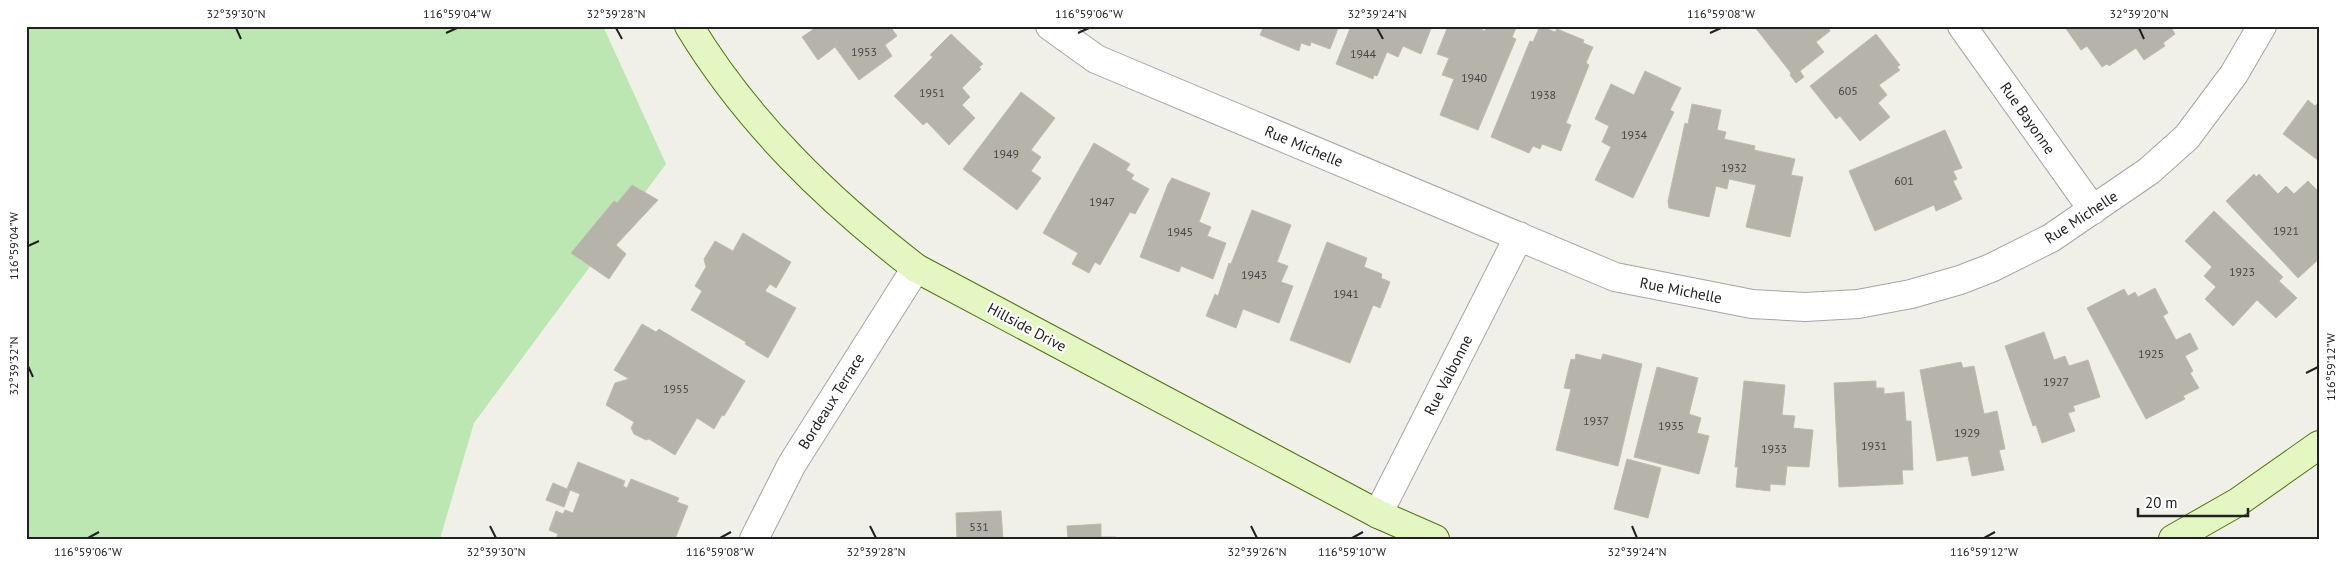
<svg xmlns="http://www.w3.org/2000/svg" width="2345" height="565" viewBox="0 0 2345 565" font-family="'PT Sans',sans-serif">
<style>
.grass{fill:#bde7b2}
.building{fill:#b6b3ab;stroke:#c2bbab}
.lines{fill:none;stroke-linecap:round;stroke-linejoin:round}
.street-casing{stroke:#a5a5a5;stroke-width:30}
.secondary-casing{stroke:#4b730d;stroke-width:30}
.street{stroke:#fff;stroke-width:28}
.secondary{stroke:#e4f6c1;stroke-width:28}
.ticks{fill:none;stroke:#212121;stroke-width:2}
.labels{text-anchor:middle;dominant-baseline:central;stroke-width:4.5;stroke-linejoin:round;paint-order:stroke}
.number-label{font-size:12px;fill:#464644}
.street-label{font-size:15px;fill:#212121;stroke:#fff}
.neatline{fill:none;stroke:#212121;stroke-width:2}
.ticks-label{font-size:12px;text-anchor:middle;fill:#212121}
</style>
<rect width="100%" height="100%" fill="#f1f0e8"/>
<!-- grass -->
<path class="grass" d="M 26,26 L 603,26 L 666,164 L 474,423 L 440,539 L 26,539 Z"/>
<!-- building -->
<path class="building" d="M 818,26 L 890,26 L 897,36 L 885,45 L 892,56 L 859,80 L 835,47 L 818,60 L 802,37 Z
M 1264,26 L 1339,26 L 1330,49 L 1311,42 L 1310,46 L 1301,43 L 1299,51 L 1260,35 Z
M 1351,26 L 1432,26 L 1421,54 L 1403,46 L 1398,57 L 1387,52 L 1377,76 L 1374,75 L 1373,79 L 1336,64 Z
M 1448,26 L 1473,26 L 1485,31 L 1487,26 L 1517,26 L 1512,37 L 1516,39 L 1478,130 L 1440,115 L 1454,79 L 1442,75 L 1449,58 L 1437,54 Z
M 1540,26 L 1555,32 L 1557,29 L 1584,40 L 1583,43 L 1593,47 L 1586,63 L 1589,65 L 1566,123 L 1571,125 L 1561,151 L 1542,144 L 1540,149 L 1533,146 L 1529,153 L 1491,137 L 1530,41 L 1533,42 Z
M 1754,26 L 1827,26 L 1830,31 L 1816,42 L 1824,52 L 1800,71 L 1804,77 L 1796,83 L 1790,75 L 1791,73 Z
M 2064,26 L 2170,26 L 2175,34 L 2163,43 L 2165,46 L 2144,60 L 2136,48 L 2109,66 L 2107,64 L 2102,67 L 2087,46 L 2081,50 Z
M 951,34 L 983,64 L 979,67 L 981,69 L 962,88 L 970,97 L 962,105 L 975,118 L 949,145 L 927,122 L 923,125 L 894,96 L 933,57 L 930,55 Z
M 1876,34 L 1900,65 L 1897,67 L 1900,70 L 1879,85 L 1887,95 L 1878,103 L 1890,117 L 1860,141 L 1840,116 L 1836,119 L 1810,86 Z
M 1645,71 L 1681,88 L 1670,110 L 1674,112 L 1633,198 L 1595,180 L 1611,147 L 1602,142 L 1609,126 L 1595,119 L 1611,84 L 1634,95 Z
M 1021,92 L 1055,118 L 1031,150 L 1041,157 L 1031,171 L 1041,178 L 1017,210 L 963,169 Z
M 2308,100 L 2315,106 L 2319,102 L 2319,161 L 2283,134 Z
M 1692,104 L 1721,110 L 1717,130 L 1726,132 L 1724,139 L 1755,146 L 1754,150 L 1795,159 L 1791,175 L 1803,177 L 1790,237 L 1746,227 L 1756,185 L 1729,179 L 1727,189 L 1716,186 L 1709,217 L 1669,208 L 1668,201 L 1685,123 L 1688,124 Z
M 1945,130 L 1962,168 L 1953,171 L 1957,179 L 1953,181 L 1962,199 L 1936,211 L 1934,205 L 1875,231 L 1849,171 Z
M 1094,143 L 1130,164 L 1126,170 L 1134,175 L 1131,179 L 1149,189 L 1135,214 L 1130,212 L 1100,265 L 1095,262 L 1089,273 L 1072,264 L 1078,253 L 1043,233 Z
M 2254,174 L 2256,177 L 2259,174 L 2278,194 L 2286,186 L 2294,194 L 2308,181 L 2319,192 L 2319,259 L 2298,278 L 2226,201 Z
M 1172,178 L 1210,193 L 1199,222 L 1211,227 L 1207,236 L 1226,243 L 1213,279 L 1181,266 L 1179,272 L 1140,257 L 1168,184 Z
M 632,185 L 658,200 L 616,245 L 626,254 L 609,279 L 571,253 L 614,201 L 617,203 Z
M 1252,210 L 1291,225 L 1277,262 L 1288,266 L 1281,282 L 1293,286 L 1279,323 L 1243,309 L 1236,328 L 1206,316 L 1215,294 L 1218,296 L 1229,263 L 1231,264 Z
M 2214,211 L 2283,277 L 2279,281 L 2297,298 L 2276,318 L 2257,300 L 2233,326 L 2205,299 L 2216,287 L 2204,276 L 2212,267 L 2185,241 Z
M 743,233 L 791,262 L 776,288 L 770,284 L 765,291 L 796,308 L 768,358 L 745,344 L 746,342 L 691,310 L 702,291 L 695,286 L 706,267 L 704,259 L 715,241 L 733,251 Z
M 1327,242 L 1367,258 L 1364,267 L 1382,274 L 1381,278 L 1390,282 L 1380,308 L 1373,305 L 1350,363 L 1290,340 Z
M 2155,288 L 2168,313 L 2163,316 L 2176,340 L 2190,333 L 2198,349 L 2185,356 L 2193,371 L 2190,373 L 2199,388 L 2183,396 L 2185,399 L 2146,419 L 2087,308 L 2124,289 L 2128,296 L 2135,292 L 2138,297 Z
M 642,324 L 656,332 L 659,329 L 745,381 L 724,416 L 722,415 L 714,429 L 697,418 L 675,455 L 649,439 L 646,440 L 634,434 L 631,428 L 634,422 L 606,405 L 615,383 L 629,379 L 614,370 Z
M 2044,332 L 2054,360 L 2065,356 L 2069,366 L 2088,360 L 2100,397 L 2073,406 L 2075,411 L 2068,413 L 2075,431 L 2042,443 L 2036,425 L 2033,426 L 2005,346 Z
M 1576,354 L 1601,360 L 1603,354 L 1642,364 L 1618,466 L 1556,450 L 1571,389 L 1564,388 L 1571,359 L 1575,360 Z
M 1961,362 L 1963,368 L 1974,366 L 1984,414 L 1997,411 L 2005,449 L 1999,450 L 2004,470 L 1972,476 L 1968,456 L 1937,461 L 1920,370 Z
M 1657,367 L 1698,378 L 1689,414 L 1701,418 L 1697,433 L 1709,436 L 1699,474 L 1634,457 Z
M 1744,381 L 1785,385 L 1782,415 L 1795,416 L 1793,428 L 1813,430 L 1809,467 L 1787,466 L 1785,485 L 1770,484 L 1770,491 L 1736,487 L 1738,467 L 1735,467 Z
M 1876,381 L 1876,388 L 1884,388 L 1884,394 L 1904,392 L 1906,421 L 1911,421 L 1913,470 L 1902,470 L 1903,484 L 1839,487 L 1834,383 Z
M 1627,459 L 1661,468 L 1648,518 L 1614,509 Z
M 578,462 L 625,481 L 623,486 L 627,488 L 631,479 L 679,498 L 677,502 L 688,506 L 675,539 L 556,539 L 558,534 L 549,530 L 556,511 L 563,514 L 565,510 L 573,513 L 580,494 L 570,490 L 564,507 L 546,500 L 553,483 L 567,489 Z
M 1001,511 L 1003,539 L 957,539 L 956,513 Z
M 1101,524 L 1101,537 L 1116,537 L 1116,539 L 1068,539 L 1067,526 Z"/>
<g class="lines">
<!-- street casing -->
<g class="street-casing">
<path id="street" d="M 1050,26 L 1096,59 L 1615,277 L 1752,304 L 1805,307 L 1858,304 L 1911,294 L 1960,280 L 1991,268 L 2051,238 L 2149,171 L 2187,137 L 2234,74 L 2262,26
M 1962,26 L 2093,210
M 1378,514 L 1519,236
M 754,539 L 792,464 L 916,268"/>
</g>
<!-- secondary casing -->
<g class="secondary-casing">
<path id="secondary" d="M 689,26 C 747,122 828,200 916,268 L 1378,514 L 1435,539
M 2173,539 L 2238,502 L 2319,445"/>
</g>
<!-- street -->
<use href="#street" class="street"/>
<!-- secondary -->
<use href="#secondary" class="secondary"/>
</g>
<!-- ticks -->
<path class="ticks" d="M 236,28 L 241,39M 616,28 L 622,39M 1377,28 L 1383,39M 2139,28 L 2144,39M 446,33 L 457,28M 1078,33 L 1089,28M 1710,33 L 1721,28M 28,246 L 39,241M 28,366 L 33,377M 2306,373 L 2318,367M 490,526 L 496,538M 870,526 L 876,538M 1251,526 L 1257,538M 1632,526 L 1637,538M 88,538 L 99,532M 720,538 L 731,532M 1352,538 L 1363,532M 1984,538 L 1995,532"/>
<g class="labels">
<!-- number labels -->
<g class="number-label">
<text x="864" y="51">1953</text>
<text x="1363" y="53">1944</text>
<text x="1474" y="77">1940</text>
<text x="1848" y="90">605</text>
<text x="932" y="92">1951</text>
<text x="1543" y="94">1938</text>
<text x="1634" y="134">1934</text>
<text x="1006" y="153">1949</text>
<text x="1734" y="167">1932</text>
<text x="1904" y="180">601</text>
<text x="1102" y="201">1947</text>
<text x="2286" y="230">1921</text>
<text x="1180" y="231">1945</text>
<text x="2242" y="271">1923</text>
<text x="1254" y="274">1943</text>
<text x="1346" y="293">1941</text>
<text x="2151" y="353">1925</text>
<text x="2056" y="381">1927</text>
<text x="676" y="388">1955</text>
<text x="1596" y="420">1937</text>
<text x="1671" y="425">1935</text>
<text x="1967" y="432">1929</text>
<text x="1874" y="445">1931</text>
<text x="1774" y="448">1933</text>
<text x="979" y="526">531</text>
</g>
<!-- street labels -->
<g class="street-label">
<text transform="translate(2028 118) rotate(55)">Rue Bayonne</text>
<text transform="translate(1304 146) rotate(23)">Rue Michelle</text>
<text transform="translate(2081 217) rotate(-33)">Rue Michelle</text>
<text transform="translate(1681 290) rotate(11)">Rue Michelle</text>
<text transform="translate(1027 327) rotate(28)">Hillside Drive</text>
<text transform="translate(1448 375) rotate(-63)">Rue Valbonne</text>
<text transform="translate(831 401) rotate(-58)">Bordeaux Terrace</text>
</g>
</g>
<!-- border -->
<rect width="2345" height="565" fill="none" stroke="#ffffff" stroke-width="55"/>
<!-- scale -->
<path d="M2138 508v8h110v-8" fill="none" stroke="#212121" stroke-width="2.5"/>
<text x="2145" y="508" font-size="15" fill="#212121" stroke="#ffffff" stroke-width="4" paint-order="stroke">20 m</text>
<rect x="28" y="28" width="2290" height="510" class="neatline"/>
<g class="ticks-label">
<text x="236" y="18">32°39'30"N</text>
<text x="457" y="18">116°59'04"W</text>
<text x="616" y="18">32°39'28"N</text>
<text x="1089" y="18">116°59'06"W</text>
<text x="1377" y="18">32°39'24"N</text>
<text x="1721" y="18">116°59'08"W</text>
<text x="2139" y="18">32°39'20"N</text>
<text transform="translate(14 246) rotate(-90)" y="4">116°59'04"W</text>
<text transform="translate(14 366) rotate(-90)" y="4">32°39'32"N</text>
<text transform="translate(2331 367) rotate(-90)" y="4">116°59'12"W</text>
<text x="88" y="556">116°59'06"W</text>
<text x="496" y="556">32°39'30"N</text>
<text x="720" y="556">116°59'08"W</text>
<text x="876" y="556">32°39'28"N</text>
<text x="1257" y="556">32°39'26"N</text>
<text x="1352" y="556">116°59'10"W</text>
<text x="1637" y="556">32°39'24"N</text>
<text x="1984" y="556">116°59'12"W</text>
</g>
</svg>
